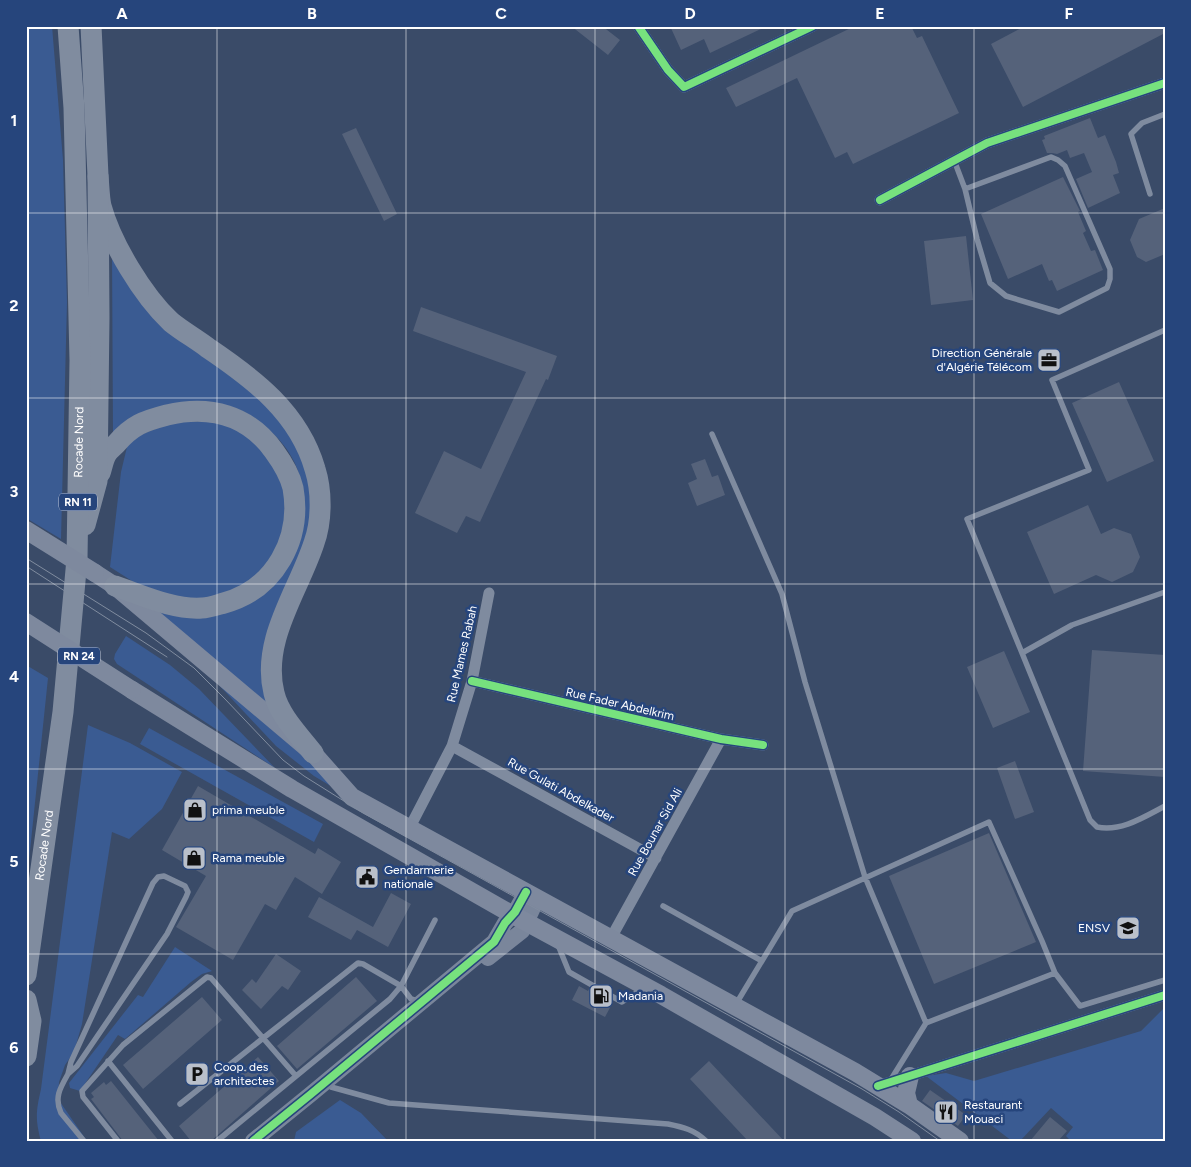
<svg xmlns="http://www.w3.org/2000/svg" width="1191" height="1167" viewBox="0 0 1191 1167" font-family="Figtree,sans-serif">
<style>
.green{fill:#3a5b92}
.building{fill:#55627a}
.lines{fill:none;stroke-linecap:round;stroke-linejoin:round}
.lane{stroke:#7f8b9f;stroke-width:5.5}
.street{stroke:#7f8b9f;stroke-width:11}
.secondary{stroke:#7a869b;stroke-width:16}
.primary{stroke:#7e899e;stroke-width:18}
.highway{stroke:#808c9f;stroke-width:21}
.tram{stroke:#808c9f;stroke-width:1}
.primary-bridge{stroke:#7e899e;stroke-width:18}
.cycleway-casing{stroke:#26457c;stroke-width:11}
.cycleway{stroke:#77e17e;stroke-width:8}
.grid{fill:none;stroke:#fff;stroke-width:1;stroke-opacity:0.55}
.labels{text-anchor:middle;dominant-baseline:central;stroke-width:5;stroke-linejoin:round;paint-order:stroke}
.shield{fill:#26457c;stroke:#bec7d8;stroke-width:1}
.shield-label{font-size:11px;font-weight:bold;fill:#fff}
.poi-label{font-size:12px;fill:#fff;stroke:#26457c;text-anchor:start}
.street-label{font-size:12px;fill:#fff;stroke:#26457c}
.neatline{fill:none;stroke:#fff;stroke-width:2}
.grid-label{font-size:16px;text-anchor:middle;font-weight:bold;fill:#fff}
</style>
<rect width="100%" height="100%" fill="#3a4b68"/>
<!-- green -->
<path class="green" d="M 26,26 L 52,26 L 63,160 L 67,302 L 61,539 L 26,518 Z
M 112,252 L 267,401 L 307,462 L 312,524 L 273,622 L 276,715 L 150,605 L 249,600 L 303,492 C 298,453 275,431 243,411 L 113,435 Z
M 216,421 L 253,437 L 286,483 L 283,545 L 248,587 L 195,601 L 143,588 L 110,567 L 121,472 L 127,447 L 135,437 L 173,422 Z
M 126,636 L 170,665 L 199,689 L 275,768 L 117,664 L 114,659 L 115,654 Z
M 26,665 L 48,678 L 26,889 Z
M 217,683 L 265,719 L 344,794 L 314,776 L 276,746 Z
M 88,725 L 130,743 L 182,772 L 162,809 L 129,839 L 112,832 L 82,1024 L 74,1052 L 65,1065 L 59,1082 L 58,1099 L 87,1141 L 41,1141 C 35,1119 36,1111 41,1089 Z
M 149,728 L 323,824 L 314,842 L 140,744 Z
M 175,947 L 212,971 L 202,974 L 191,982 L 125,1039 L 118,1035 L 80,1091 L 70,1088 L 69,1083 L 138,995 L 143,997 Z
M 1165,1007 L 1165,1141 L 1071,1141 L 1066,1136 L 1073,1127 L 1051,1108 L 1020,1141 L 1012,1141 L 926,1076 L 946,1073 L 974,1081 L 1141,1031 Z
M 340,1100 L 361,1113 L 388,1141 L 294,1141 L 296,1132 Z"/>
<!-- building -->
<path class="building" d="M 571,26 L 602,26 L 620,40 L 608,55 Z
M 670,26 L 767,26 L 710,53 L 704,39 L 681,50 Z
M 855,26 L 911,26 L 917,38 L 922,36 L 959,113 L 853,164 L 847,152 L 835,158 L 797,78 L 736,107 L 726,88 Z
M 1025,26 L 1165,26 L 1165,33 L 1023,107 L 991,44 Z
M 1090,118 L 1098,138 L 1105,135 L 1116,162 L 1119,173 L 1113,175 L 1120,193 L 1088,208 L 1076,179 L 1092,172 L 1084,153 L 1070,158 L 1067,150 L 1057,154 L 1052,153 L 1047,153 L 1042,140 L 1045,139 L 1044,136 Z
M 356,128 L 397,214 L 384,221 L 342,134 Z
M 1063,177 L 1080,211 L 1078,212 L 1086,231 L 1083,233 L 1091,251 L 1095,250 L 1103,270 L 1057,291 L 1052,280 L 1049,281 L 1042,264 L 1008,279 L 981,214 Z
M 1165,208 L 1165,254 L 1146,262 L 1137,257 L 1130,240 L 1139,219 Z
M 966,236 L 973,300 L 931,305 L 924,241 Z
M 421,307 L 557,356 L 548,380 L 546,379 L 480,522 L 466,516 L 457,533 L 415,513 L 444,451 L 481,469 L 526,372 L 413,331 Z
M 1119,382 L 1154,461 L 1107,482 L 1072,403 Z
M 705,459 L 712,477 L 718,475 L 725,495 L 697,506 L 688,483 L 697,479 L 691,464 Z
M 1088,505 L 1101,534 L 1114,528 L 1131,534 L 1140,557 L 1133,572 L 1112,582 L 1096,575 L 1054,594 L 1027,532 Z
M 1092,650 L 1165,655 L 1165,777 L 1083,771 Z
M 1004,651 L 1030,712 L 993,728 L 967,667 Z
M 1015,761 L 1034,812 L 1015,819 L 997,768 Z
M 198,786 L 315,854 L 318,848 L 341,862 L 322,894 L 295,877 L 276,910 L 265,904 L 233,960 L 176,927 L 206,876 L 162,850 Z
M 989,833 L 1036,942 L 934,984 L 889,876 Z
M 391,893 L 411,904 L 388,947 L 357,930 L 351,940 L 308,917 L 319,897 L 373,927 Z
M 276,954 L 301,971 L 288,990 L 282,986 L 261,1009 L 242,990 L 252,979 L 256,983 Z
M 356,977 L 377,1001 L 297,1069 L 277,1046 Z
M 579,986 L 588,991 L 589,989 L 613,1002 L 605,1017 L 572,1000 Z
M 202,997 L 222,1020 L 143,1089 L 123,1065 Z
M 258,1057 L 279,1081 L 211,1141 L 191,1141 L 179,1126 Z
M 709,1061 L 784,1141 L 748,1141 L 690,1079 Z
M 111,1081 L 159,1141 L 123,1141 L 91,1099 L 94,1097 L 91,1093 L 104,1082 L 106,1085 Z
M 930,1090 L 966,1115 L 958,1126 L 922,1101 Z
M 1050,1117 L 1067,1131 L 1058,1141 L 1030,1141 Z"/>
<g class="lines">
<!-- lane -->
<path class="lane" d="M 954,160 L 965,189 L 977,239 L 990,283 L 1006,296 L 1059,312 L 1107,288 L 1110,279 L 1110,269 L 1065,166 L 1058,160 L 1051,157 L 965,189
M 1150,194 L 1131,134 L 1142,123 L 1165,114
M 712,434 L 782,594 L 805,682 L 865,877 L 926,1023 L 1055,973 L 1080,1006 L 1165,980
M 1165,592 L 1072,625 L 1022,653 L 1090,820 L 1097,827 C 1121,832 1144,817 1165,806
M 1022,653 L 967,519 L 1089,470 L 1052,380 L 1165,330
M 164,876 L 185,886 L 188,892 L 186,897 L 167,934 L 77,1066 L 68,1074 L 71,1062 L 153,883 L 158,877 Z
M 663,906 L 762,961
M 558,945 L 569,972 L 622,1002 L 644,988
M 736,1004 L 792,911 L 989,822 L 1042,941 L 1055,973
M 108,1061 L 172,1141
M 68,1074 C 60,1088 54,1098 61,1113 L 84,1141
M 890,1081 L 926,1023
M 331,1087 L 389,1103 L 668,1124 C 683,1127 695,1130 706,1141
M 180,1104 L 358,963 L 363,964 L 401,986 L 411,999 L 418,1001
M 118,1141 L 83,1097 L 82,1091 L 123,1045 L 207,977 L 211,978 L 296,1076
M 217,1141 L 390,999 L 401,986 L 435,920"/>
<!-- street -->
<path class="street" d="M 638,26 L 668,70 L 684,87 L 813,26
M 880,200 L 987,143 L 1165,83
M 472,681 L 721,739 L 763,745
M 452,746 L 656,858
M 409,829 L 452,746 L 472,681 L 489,593
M 611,938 L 721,739
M 878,1086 L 1165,995"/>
<!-- secondary -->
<path class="secondary" d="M 488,958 L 522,931 L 537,899
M 253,1141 L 311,1094 L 494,942 L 505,923 L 515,912 L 526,892"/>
<!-- primary -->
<path class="primary" d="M 95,573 L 115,586 L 313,753 L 352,797 L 855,1072 L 909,1105 L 960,1141
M 132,690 L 292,789 L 513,915 L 661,995 L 875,1117 L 912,1141
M 909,1105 L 906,1093 L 910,1076"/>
<!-- highway -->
<g class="highway">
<path d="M 98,176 C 99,186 99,197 101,206 C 111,243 143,296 171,322 C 182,331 196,339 208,348 C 254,379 299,413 315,469 C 322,491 322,521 314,543 C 298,592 261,640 274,693 C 279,715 299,735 313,753"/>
<path d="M 100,473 C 102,468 103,460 106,455 C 108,451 113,447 116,444 C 132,425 144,421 167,415 C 210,405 248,415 274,451 C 282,462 290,475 293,488 C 302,539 275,589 224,603 C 217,605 209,608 202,608 C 173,610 142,595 115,586"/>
<path d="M 85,525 L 97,481 L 99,317 L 98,176 L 91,26"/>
<path id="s1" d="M 26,975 L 63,712 L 77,559 L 80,360 L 74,108 L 68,26"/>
<path d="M 26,1000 L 31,1021 L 26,1056"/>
</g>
<!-- tram -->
<path class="tram" d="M 26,558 L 146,633 L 194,668 L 225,699 L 283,760 L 304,776 L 363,813 L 862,1089 L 899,1112 L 940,1141
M 26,566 L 167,657"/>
<!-- primary-bridge -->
<path class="primary-bridge" d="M 26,530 L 95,573
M 26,622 L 132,690"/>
<!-- cycleway casing -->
<g class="cycleway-casing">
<path id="cycleway" d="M 638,26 L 668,70 L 684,87 L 813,26
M 880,200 L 987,143 L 1165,83
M 472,681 L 721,739 L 763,745
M 878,1086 L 1165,995
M 253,1141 L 311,1094 L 494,942 L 505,923 L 515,912 L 526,892"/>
</g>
<!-- cycleway -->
<use href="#cycleway" class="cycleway"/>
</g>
<!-- grid -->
<path class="grid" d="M 217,26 L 217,1141M 406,26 L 406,1141M 595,26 L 595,1141M 785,26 L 785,1141M 974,26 L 974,1141M 26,213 L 1165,213M 26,398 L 1165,398M 26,584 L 1165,584M 26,769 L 1165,769M 26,954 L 1165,954"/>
<!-- icons -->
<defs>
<g id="office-square" transform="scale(1.25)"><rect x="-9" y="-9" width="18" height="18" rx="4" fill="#bac0ca" stroke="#26457c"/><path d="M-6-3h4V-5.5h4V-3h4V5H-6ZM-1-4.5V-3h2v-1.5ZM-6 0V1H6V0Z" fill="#111"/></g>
<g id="shop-square" transform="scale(1.25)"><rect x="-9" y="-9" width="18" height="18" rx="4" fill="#bac0ca" stroke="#26457c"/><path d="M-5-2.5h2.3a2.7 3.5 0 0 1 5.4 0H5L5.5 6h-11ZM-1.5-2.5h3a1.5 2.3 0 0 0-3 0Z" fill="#111"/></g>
<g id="civic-square" transform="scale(1.25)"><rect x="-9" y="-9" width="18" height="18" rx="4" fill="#bac0ca" stroke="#26457c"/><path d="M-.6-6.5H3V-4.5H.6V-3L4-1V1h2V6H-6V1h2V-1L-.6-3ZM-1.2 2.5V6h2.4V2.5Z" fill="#111"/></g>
<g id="university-square" transform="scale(1.25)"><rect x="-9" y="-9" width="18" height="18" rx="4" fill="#bac0ca" stroke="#26457c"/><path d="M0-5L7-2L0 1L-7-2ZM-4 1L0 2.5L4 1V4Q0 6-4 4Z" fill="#111"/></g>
<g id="fuel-square" transform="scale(1.25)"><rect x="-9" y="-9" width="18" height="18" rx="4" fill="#bac0ca" stroke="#26457c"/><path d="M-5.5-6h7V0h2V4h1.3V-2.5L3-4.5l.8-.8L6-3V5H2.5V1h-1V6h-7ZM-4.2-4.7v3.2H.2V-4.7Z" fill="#111"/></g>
<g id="parking-square" transform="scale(1.25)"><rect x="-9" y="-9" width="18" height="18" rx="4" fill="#bac0ca" stroke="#26457c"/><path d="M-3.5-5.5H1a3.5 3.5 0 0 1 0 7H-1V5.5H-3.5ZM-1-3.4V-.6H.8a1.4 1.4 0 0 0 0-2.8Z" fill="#111"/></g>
<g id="restaurant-square" transform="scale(1.25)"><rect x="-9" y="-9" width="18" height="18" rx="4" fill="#bac0ca" stroke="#26457c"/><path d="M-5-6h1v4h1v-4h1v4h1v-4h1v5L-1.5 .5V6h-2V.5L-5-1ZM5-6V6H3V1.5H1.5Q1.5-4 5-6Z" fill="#111"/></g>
</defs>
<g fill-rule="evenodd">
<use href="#office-square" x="1049" y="360"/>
<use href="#shop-square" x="195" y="810"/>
<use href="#shop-square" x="194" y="858"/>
<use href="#civic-square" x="367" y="877"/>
<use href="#university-square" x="1128" y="928"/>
<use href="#fuel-square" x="601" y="996"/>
<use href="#parking-square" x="197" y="1074"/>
<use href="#restaurant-square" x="946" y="1112"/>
</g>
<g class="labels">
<!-- shield labels -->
<g class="shield">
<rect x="59" y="493.5" width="38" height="17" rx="4"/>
<rect x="58" y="647.5" width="42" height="17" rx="4"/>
</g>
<g class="shield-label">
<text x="78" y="502">RN 11</text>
<text x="79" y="656">RN 24</text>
</g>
<!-- poi labels -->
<g class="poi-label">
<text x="1032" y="353" text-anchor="end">Direction Générale<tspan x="1032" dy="14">d'Algérie Télécom</tspan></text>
<text x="212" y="810">prima meuble</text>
<text x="212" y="858">Rama meuble</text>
<text x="384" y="870">Gendarmerie<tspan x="384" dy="14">nationale</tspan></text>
<text x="1110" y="928" text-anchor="end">ENSV</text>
<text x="618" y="996">Madania</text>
<text x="214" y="1067">Coop. des<tspan x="214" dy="14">architectes</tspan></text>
<text x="964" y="1105">Restaurant<tspan x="964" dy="14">Mouaci</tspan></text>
</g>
<!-- street labels -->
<g class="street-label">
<text stroke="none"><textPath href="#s1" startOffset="536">Rocade Nord</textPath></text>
<text transform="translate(462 654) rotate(-77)">Rue Mames Rabah</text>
<text transform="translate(620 704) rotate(13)">Rue Fader Abdelkrim</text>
<text transform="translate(561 790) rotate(29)">Rue Gulati Abdelkader</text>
<text transform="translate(655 832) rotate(-61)">Rue Bounar Sid Ali</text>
<text stroke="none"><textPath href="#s1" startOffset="131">Rocade Nord</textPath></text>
</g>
</g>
<!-- border -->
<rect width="1191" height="1167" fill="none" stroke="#26457c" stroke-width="55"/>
<rect x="28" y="28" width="1136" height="1112" class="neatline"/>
<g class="grid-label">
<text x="122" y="19">A</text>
<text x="312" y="19">B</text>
<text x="501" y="19">C</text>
<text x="690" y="19">D</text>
<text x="880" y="19">E</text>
<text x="1069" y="19">F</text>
<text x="14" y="126">1</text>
<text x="14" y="311">2</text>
<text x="14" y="497">3</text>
<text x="14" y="682">4</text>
<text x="14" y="867">5</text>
<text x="14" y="1053">6</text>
</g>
</svg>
